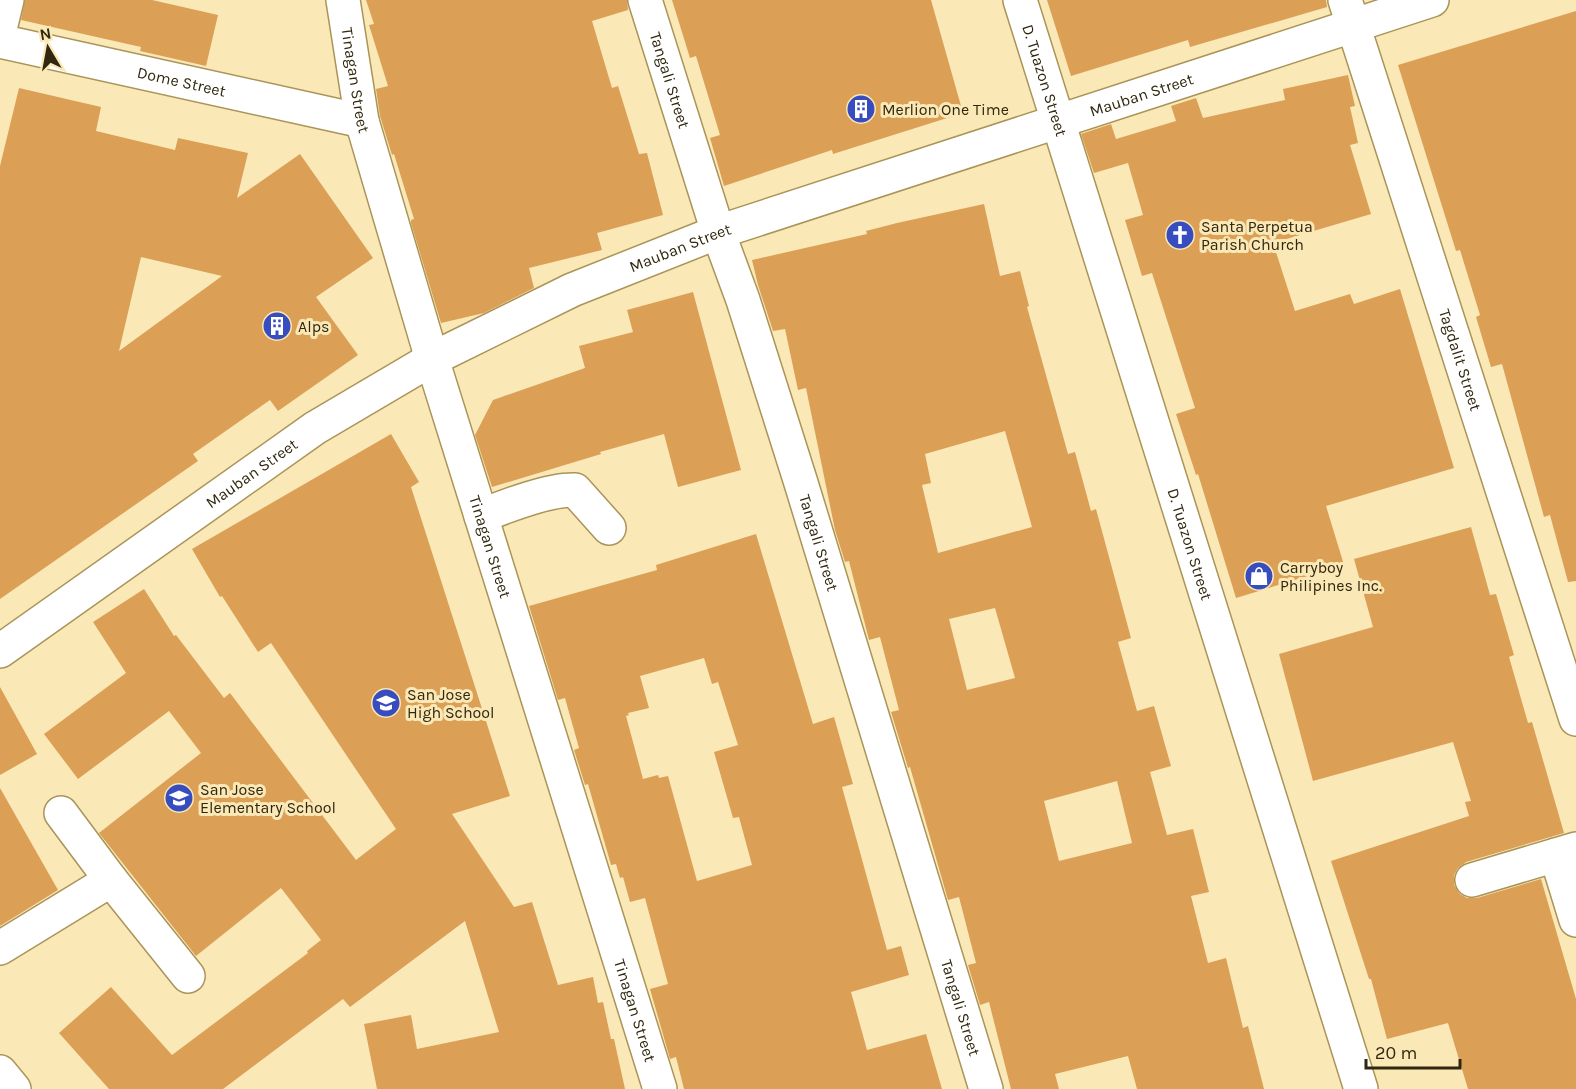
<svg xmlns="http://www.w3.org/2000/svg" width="1576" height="1089" viewBox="0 0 1576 1089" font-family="Karla,sans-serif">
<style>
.building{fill:#db9f56;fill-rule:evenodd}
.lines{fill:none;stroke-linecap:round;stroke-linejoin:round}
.minor-casing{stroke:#aa9458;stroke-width:36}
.minor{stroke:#fff;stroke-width:33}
.labels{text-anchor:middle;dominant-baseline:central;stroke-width:6;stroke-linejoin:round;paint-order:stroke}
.street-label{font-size:16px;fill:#30270e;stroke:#fbe8b7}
.poi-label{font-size:16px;fill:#30270e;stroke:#fbe8b7;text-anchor:start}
</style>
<rect width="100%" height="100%" fill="#fbe8b7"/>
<!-- building -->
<path class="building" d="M 25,0 L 152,0 L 218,15 L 206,66 L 140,51 L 141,47 L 21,20 Z
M 366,0 L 627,0 L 628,10 L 592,21 L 612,88 L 618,86 L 639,154 L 647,153 L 663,215 L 597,233 L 602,250 L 529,268 L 534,288 L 484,313 L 441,323 L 411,223 L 411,220 L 414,219 L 394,154 L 392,155 L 380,116 L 376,89 L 388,86 L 369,25 L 374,24 Z
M 672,0 L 931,0 L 963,113 L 833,154 L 832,150 L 724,186 L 710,138 L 720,135 L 696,56 L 690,58 Z
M 1047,0 L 1326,0 L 1327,7 L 1190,47 L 1188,40 L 1071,76 Z
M 1576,11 L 1576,581 L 1568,582 L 1550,515 L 1544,517 L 1502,364 L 1491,367 L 1476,317 L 1480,315 L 1460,250 L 1456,251 L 1398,65 Z
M 1348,75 L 1355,106 L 1350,107 L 1358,143 L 1350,145 L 1371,214 L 1273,243 L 1295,311 L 1350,294 L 1354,304 L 1400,289 L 1454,468 L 1326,506 L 1344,565 L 1236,598 L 1198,474 L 1196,475 L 1176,414 L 1195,408 L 1152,273 L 1142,276 L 1125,220 L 1143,215 L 1128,163 L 1094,173 L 1081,134 L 1111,124 L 1116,139 L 1176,121 L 1171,106 L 1196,98 L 1203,118 L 1285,100 L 1283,89 Z
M 19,88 L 101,107 L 96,131 L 175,150 L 178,138 L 248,153 L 237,198 L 300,154 L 373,258 L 316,297 L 358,355 L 278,411 L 270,400 L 193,454 L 198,461 L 0,599 L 0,166 ZM 141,257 L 222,276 L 119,351 Z
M 984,204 L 1000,276 L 1020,271 L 1029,306 L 1027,307 L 1068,454 L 1075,452 L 1091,511 L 1096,509 L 1131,638 L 1118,642 L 1137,711 L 1154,706 L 1171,766 L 1150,772 L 1167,835 L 1193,829 L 1209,892 L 1191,896 L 1208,963 L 1226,958 L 1243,1028 L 1248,1026 L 1264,1089 L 1137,1089 L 1128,1056 L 1055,1074 L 1059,1089 L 1011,1089 L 989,1002 L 980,1005 L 968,965 L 976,963 L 959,897 L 948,900 L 910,767 L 908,768 L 891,712 L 899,710 L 880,637 L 869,640 L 849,561 L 845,562 L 835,530 L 806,388 L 798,390 L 785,329 L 773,331 L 758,285 L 752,260 L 867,234 L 866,231 L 897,223 ZM 1005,431 L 1032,527 L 938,553 L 922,485 L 931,483 L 925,454 ZM 995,608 L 1015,678 L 967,690 L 949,619 ZM 1117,781 L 1132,843 L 1059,861 L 1044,801 Z
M 693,292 L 741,470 L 678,487 L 664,434 L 600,452 L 601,454 L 492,487 L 475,435 L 493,400 L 585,368 L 579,346 L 633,332 L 627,310 Z
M 391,434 L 419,482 L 411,487 L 510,796 L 452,814 L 514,907 L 532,902 L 558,985 L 593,977 L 598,1003 L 603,1002 L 611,1039 L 614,1039 L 625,1089 L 377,1089 L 364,1024 L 411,1015 L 417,1049 L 499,1032 L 465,921 L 350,1007 L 343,999 L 223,1089 L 109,1089 L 59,1033 L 111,987 L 172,1055 L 308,953 L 307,951 L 321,940 L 281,888 L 196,956 L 99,833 L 201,753 L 169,711 L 78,779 L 44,734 L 126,673 L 93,622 L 144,589 L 174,636 L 176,635 L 224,698 L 230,693 L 356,860 L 396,829 L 271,643 L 258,652 L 222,596 L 220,597 L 192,549 Z
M 1471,527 L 1490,595 L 1496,594 L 1514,655 L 1509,657 L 1528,723 L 1532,722 L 1564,833 L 1466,862 L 1458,868 L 1454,875 L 1454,885 L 1460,894 L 1467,898 L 1477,898 L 1541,879 L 1576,999 L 1576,1089 L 1468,1089 L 1448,1023 L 1387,1039 L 1371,979 L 1369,979 L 1331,861 L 1469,816 L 1465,802 L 1471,801 L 1453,742 L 1313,781 L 1279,654 L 1373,627 L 1354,559 Z
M 756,534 L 813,724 L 834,717 L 853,784 L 842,787 L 887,950 L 901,946 L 909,975 L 851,992 L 867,1050 L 926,1034 L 942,1089 L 684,1089 L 676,1057 L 670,1059 L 650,989 L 668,984 L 645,898 L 630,902 L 623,877 L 620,878 L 616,864 L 611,865 L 588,784 L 585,785 L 574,750 L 579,748 L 565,698 L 558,700 L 529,606 L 657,570 L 656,565 ZM 704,658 L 712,684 L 718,682 L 738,745 L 714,752 L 733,818 L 739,817 L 752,865 L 697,881 L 668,776 L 659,778 L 658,775 L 643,779 L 626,716 L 629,715 L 628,713 L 649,708 L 640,676 Z
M 0,687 L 37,754 L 0,775 Z
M 0,788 L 58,890 L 0,926 Z"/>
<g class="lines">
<!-- minor casing -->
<g class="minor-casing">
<g id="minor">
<path id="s1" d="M 343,0 L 362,121 L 432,359 L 660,1089"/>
<path id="s2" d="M 645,0 L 718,232 L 743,300 L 801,483 L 986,1089"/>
<path id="s3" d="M 1020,0 L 1361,1089"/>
<path id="s4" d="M 1345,0 L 1576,719"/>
<path d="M 0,29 L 7,0"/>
<path id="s5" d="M 0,41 L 362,121"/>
<path d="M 481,516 C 506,506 549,489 575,490 L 609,528"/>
<path id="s6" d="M 0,651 L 315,428 L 432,359 L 572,290 L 718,232 L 1432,0"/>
<path d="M 61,813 L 111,880 L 188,976"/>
<path d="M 1556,855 L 1576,920"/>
<path d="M 1472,880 L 1576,849"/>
<path d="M 0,948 L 111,880"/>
<path d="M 0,1072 L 14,1089"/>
</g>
</g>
<!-- minor -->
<use href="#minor" class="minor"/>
</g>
<!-- icons -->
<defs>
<g id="building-disc" transform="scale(1.5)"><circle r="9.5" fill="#374dbf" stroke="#fbe8b7"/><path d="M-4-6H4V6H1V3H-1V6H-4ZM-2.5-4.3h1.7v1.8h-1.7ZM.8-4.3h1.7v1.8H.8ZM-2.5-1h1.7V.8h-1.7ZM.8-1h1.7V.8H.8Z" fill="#fff"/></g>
<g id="church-disc" transform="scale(1.5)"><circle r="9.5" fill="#374dbf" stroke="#fbe8b7"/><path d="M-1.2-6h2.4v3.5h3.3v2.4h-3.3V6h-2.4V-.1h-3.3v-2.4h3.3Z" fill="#fff"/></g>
<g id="shop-disc" transform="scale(1.5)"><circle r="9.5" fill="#374dbf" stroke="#fbe8b7"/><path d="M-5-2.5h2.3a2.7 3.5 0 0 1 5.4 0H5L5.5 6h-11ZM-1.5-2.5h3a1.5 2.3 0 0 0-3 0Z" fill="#fff"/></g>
<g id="school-disc" transform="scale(1.5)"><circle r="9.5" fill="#374dbf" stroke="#fbe8b7"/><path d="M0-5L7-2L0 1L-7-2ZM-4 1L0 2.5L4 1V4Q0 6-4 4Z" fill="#fff"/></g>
</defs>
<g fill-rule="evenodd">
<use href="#building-disc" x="861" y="109"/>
<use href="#church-disc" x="1180" y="235"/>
<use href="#building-disc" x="277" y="326"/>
<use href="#shop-disc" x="1259" y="576"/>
<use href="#school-disc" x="386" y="703"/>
<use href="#school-disc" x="179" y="798"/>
</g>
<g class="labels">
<!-- street labels -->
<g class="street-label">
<text stroke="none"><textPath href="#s1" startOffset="81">Tinagan Street</textPath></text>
<text stroke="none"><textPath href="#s5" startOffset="186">Dome Street</textPath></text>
<text stroke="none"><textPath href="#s2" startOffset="84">Tangali Street</textPath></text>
<text stroke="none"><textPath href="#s3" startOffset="84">D. Tuazon Street</textPath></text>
<text stroke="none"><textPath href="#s6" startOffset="1280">Mauban Street</textPath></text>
<text stroke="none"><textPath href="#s6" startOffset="794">Mauban Street</textPath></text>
<text stroke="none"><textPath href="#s4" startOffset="378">Tagdalit Street</textPath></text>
<text stroke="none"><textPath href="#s6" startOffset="308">Mauban Street</textPath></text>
<text stroke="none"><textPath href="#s2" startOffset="570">Tangali Street</textPath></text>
<text stroke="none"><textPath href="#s3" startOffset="570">D. Tuazon Street</textPath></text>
<text stroke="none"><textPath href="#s1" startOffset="567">Tinagan Street</textPath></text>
<text stroke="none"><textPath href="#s2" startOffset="1056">Tangali Street</textPath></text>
<text stroke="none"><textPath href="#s1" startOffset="1053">Tinagan Street</textPath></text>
</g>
<!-- poi labels -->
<g class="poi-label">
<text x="882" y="109">Merlion One Time</text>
<text x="1201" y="226">Santa Perpetua<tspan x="1201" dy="18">Parish Church</tspan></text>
<text x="298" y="326">Alps</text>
<text x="1280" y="567">Carryboy<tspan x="1280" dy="18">Philipines Inc.</tspan></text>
<text x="407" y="694">San Jose<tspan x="407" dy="18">High School</tspan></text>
<text x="200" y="789">San Jose<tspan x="200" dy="18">Elementary School</tspan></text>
</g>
</g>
<!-- north arrow -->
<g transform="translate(48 48) rotate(350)" stroke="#fbe8b7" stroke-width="4.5" paint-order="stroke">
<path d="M0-4.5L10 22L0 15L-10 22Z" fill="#30270e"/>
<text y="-9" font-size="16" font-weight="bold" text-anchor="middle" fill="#30270e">N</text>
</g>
<!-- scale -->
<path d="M1366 1059v9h94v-9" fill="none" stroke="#30270e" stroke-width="3"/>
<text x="1375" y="1059" font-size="18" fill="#30270e" stroke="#fbe8b7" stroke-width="4.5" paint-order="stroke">20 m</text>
</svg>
